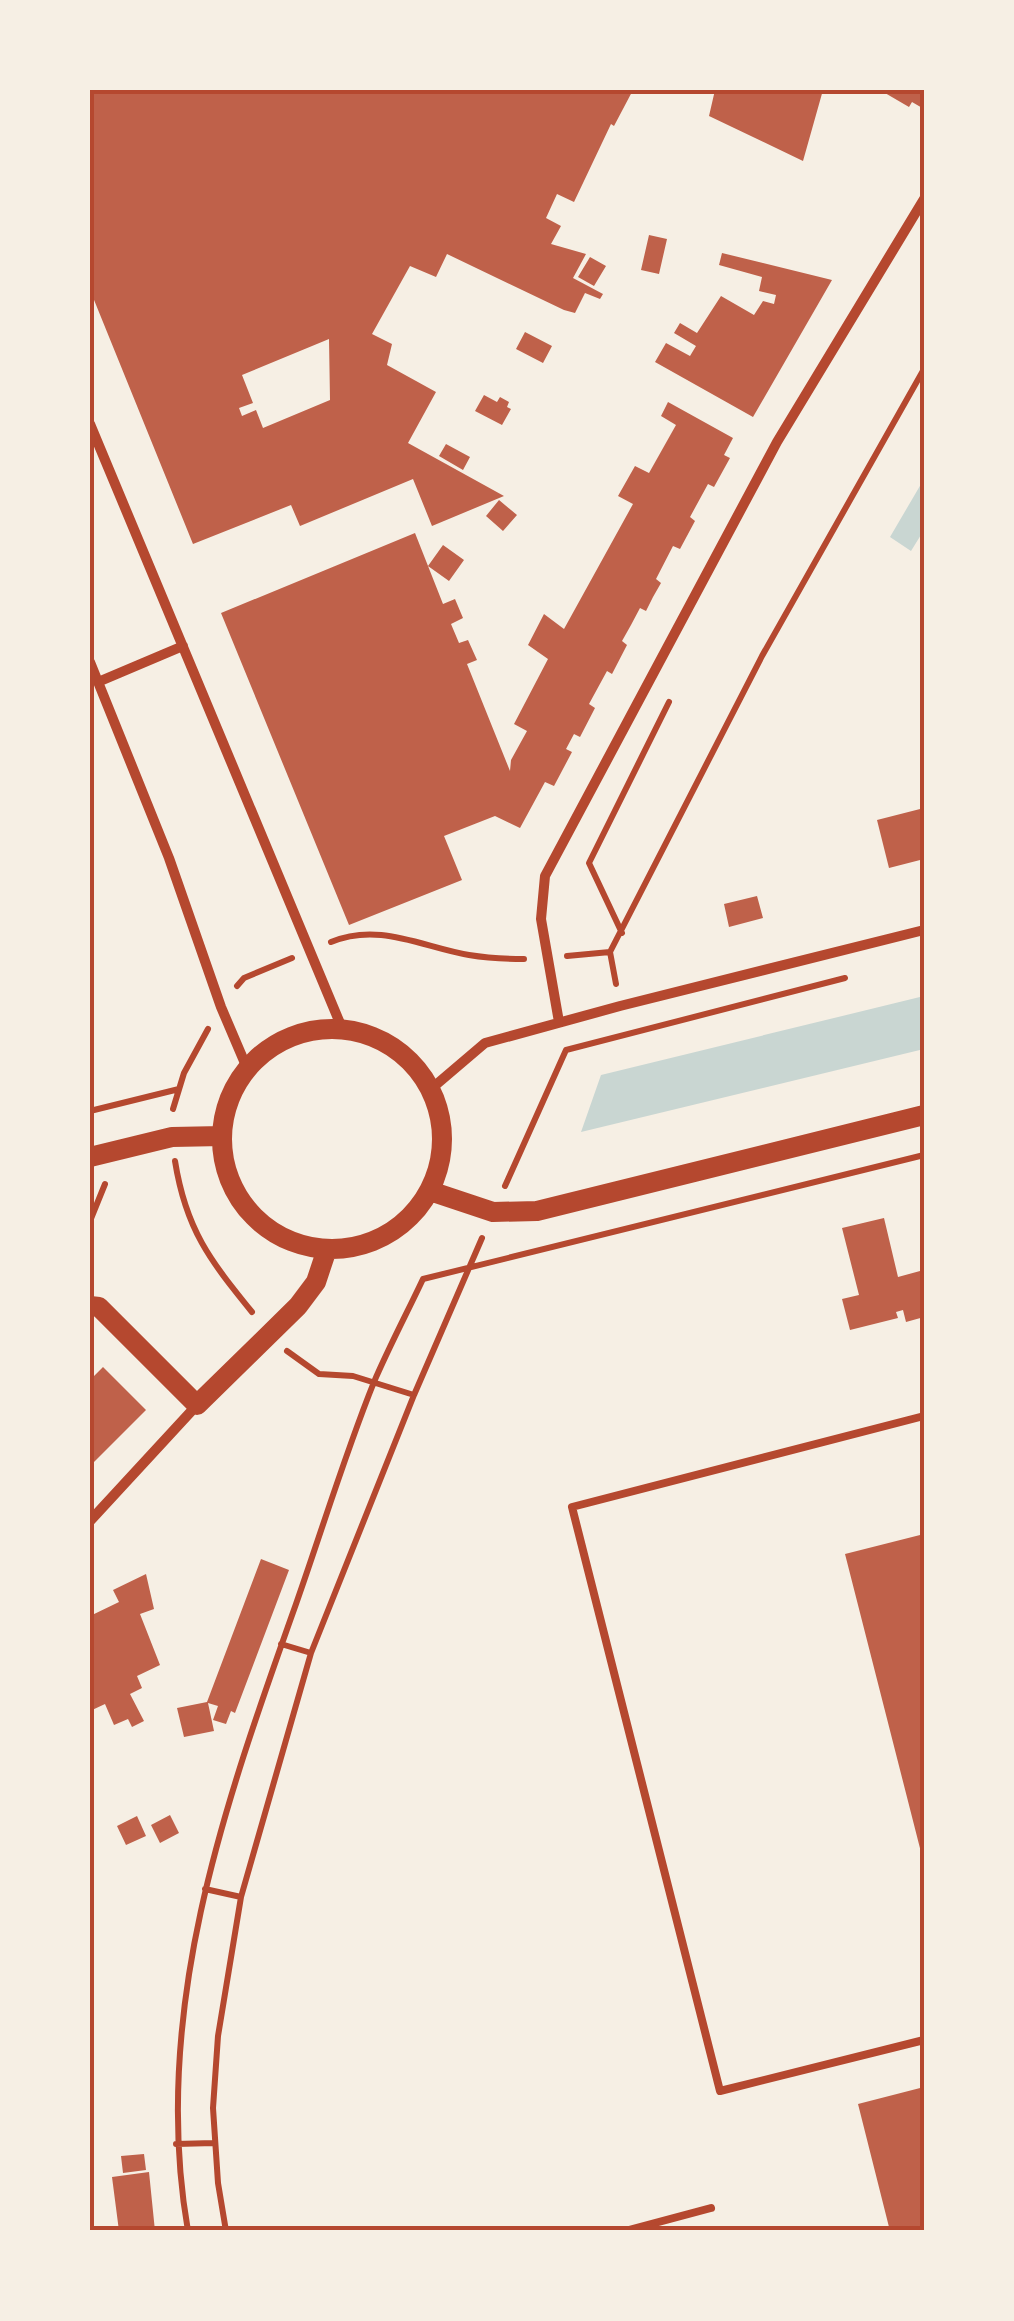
<svg xmlns="http://www.w3.org/2000/svg" width="1014" height="2321" viewBox="0 0 1014 2321" font-family="'Exo 2',sans-serif">
<style>
.water{fill:#c9d6d2}
.building{fill:#bf614a;fill-rule:evenodd}
.lines{fill:none;stroke-linecap:round;stroke-linejoin:round}
.path{stroke:#b5482f;stroke-width:6}
.service{stroke:#b5482f;stroke-width:8}
.minor{stroke:#b5482f;stroke-width:10}
.secondary{stroke:#b5482f;stroke-width:20}
.neatline{fill:none;stroke:#b5482f;stroke-width:4}
</style>
<rect width="100%" height="100%" fill="#f6efe4"/>
<!-- water -->
<path class="water" d="M 924,479 L 924,530 L 911,551 L 890,537 Z
M 924,996 L 924,1049 L 581,1132 L 601,1075 Z"/>
<!-- building -->
<path class="building" d="M 90,90 L 100,90 L 101,93 L 109,90 L 633,90 L 614,126 L 611,124 L 574,202 L 557,194 L 546,218 L 561,226 L 551,244 L 586,254 L 573,278 L 603,294 L 600,299 L 585,293 L 575,313 L 564,310 L 447,254 L 436,277 L 410,266 L 372,334 L 392,344 L 387,365 L 436,392 L 408,443 L 504,496 L 432,526 L 413,479 L 300,526 L 291,505 L 193,544 L 90,290 ZM 329,339 L 330,400 L 263,428 L 256,410 L 242,416 L 239,408 L 253,403 L 242,375 Z
M 715,90 L 823,90 L 803,161 L 709,116 Z
M 887,90 L 924,90 L 924,109 L 912,102 L 909,107 L 885,93 Z
M 649,235 L 667,239 L 659,274 L 641,270 Z
M 722,253 L 832,280 L 753,417 L 655,362 L 666,343 L 690,356 L 696,346 L 674,333 L 680,323 L 697,333 L 721,296 L 754,315 L 763,301 L 774,304 L 776,295 L 759,291 L 762,277 L 719,265 Z
M 590,257 L 606,266 L 594,286 L 578,277 Z
M 525,332 L 552,346 L 543,363 L 516,349 Z
M 484,395 L 497,402 L 500,397 L 509,402 L 507,407 L 511,409 L 502,425 L 475,411 Z
M 668,402 L 733,438 L 724,455 L 730,458 L 714,487 L 708,484 L 690,517 L 695,521 L 680,549 L 673,546 L 656,579 L 661,583 L 653,597 L 646,611 L 640,608 L 631,625 L 622,641 L 627,645 L 612,674 L 607,671 L 589,704 L 595,708 L 580,737 L 574,734 L 566,749 L 572,752 L 554,786 L 545,782 L 520,828 L 495,816 L 444,836 L 462,880 L 349,925 L 221,613 L 415,533 L 443,604 L 455,599 L 463,618 L 451,624 L 459,643 L 468,640 L 477,660 L 467,664 L 510,771 L 511,760 L 527,731 L 514,724 L 548,659 L 528,645 L 544,614 L 564,629 L 633,504 L 618,496 L 635,466 L 649,473 L 676,425 L 661,416 Z
M 446,444 L 470,457 L 463,470 L 439,456 Z
M 499,500 L 517,515 L 503,531 L 486,516 Z
M 443,545 L 464,560 L 449,581 L 428,566 Z
M 924,808 L 924,859 L 889,868 L 877,820 Z
M 757,896 L 763,918 L 729,927 L 724,904 Z
M 884,1218 L 898,1277 L 920,1271 L 924,1285 L 924,1317 L 906,1322 L 903,1310 L 896,1312 L 898,1318 L 850,1330 L 842,1299 L 859,1295 L 842,1228 Z
M 103,1367 L 146,1410 L 90,1466 L 90,1380 Z
M 924,1534 L 924,1859 L 923,1860 L 845,1554 Z
M 261,1559 L 289,1570 L 235,1713 L 231,1711 L 226,1724 L 213,1720 L 218,1706 L 208,1703 L 214,1731 L 184,1737 L 177,1708 L 207,1702 Z
M 146,1574 L 154,1609 L 140,1614 L 160,1665 L 137,1676 L 142,1688 L 130,1694 L 144,1721 L 132,1727 L 128,1719 L 114,1725 L 105,1704 L 90,1711 L 90,1616 L 119,1602 L 113,1590 Z
M 170,1815 L 179,1833 L 160,1843 L 151,1825 Z
M 137,1816 L 146,1836 L 126,1845 L 117,1826 Z
M 924,2087 L 924,2231 L 890,2231 L 858,2104 Z
M 144,2154 L 146,2170 L 123,2173 L 121,2156 Z
M 149,2172 L 155,2231 L 119,2231 L 112,2177 Z"/>
<g class="lines">
<!-- path -->
<path class="path" d="M 622,933 L 589,863 L 669,702
M 331,942 C 379,922 422,947 469,955 C 487,958 507,959 524,959
M 567,956 L 610,952
M 616,984 L 610,952 L 762,656 L 924,369
M 237,986 L 244,978 L 292,958
M 173,1109 L 184,1073 L 208,1029
M 90,1111 L 179,1089
M 175,1161 C 186,1230 210,1260 252,1312
M 505,1186 L 566,1050 L 845,978
M 90,1221 L 105,1184
M 287,1351 L 319,1374 L 353,1376 L 414,1395
M 281,1644 L 311,1653
M 205,1889 L 241,1897
M 176,2144 L 214,2143
M 188,2231 C 150,2014 224,1806 296,1604 C 322,1530 345,1454 374,1382 C 389,1347 407,1313 423,1279 L 924,1155
M 226,2231 L 218,2183 L 213,2108 L 218,2036 L 241,1897 L 311,1653 L 414,1395 L 482,1238"/>
<!-- service -->
<path class="service" d="M 924,1416 L 572,1507 L 720,2091 L 924,2040
M 625,2231 L 711,2208"/>
<!-- minor -->
<path class="minor" d="M 90,424 L 342,1028
M 90,662 L 169,858 L 221,1007 L 247,1068
M 98,682 L 183,646
M 559,1022 L 541,919 L 545,876 L 777,442 L 924,199
M 431,1089 L 485,1043 L 620,1006 L 924,930
M 90,1521 L 197,1405"/>
<!-- secondary -->
<path class="secondary" d="M222 1139a110 110 0 1 1 220 0a110 110 0 1 1-220 0Z
M 90,1157 L 172,1137 L 222,1136
M 430,1191 L 493,1212 L 537,1211 L 924,1115
M 90,1306 L 99,1307 L 197,1405 L 298,1306 L 316,1282 L 327,1249"/>
</g>
<!-- border -->
<rect width="1014" height="2321" fill="none" stroke="#f6efe4" stroke-width="185"/>
<rect x="92" y="92" width="830" height="2136" class="neatline"/>
</svg>
